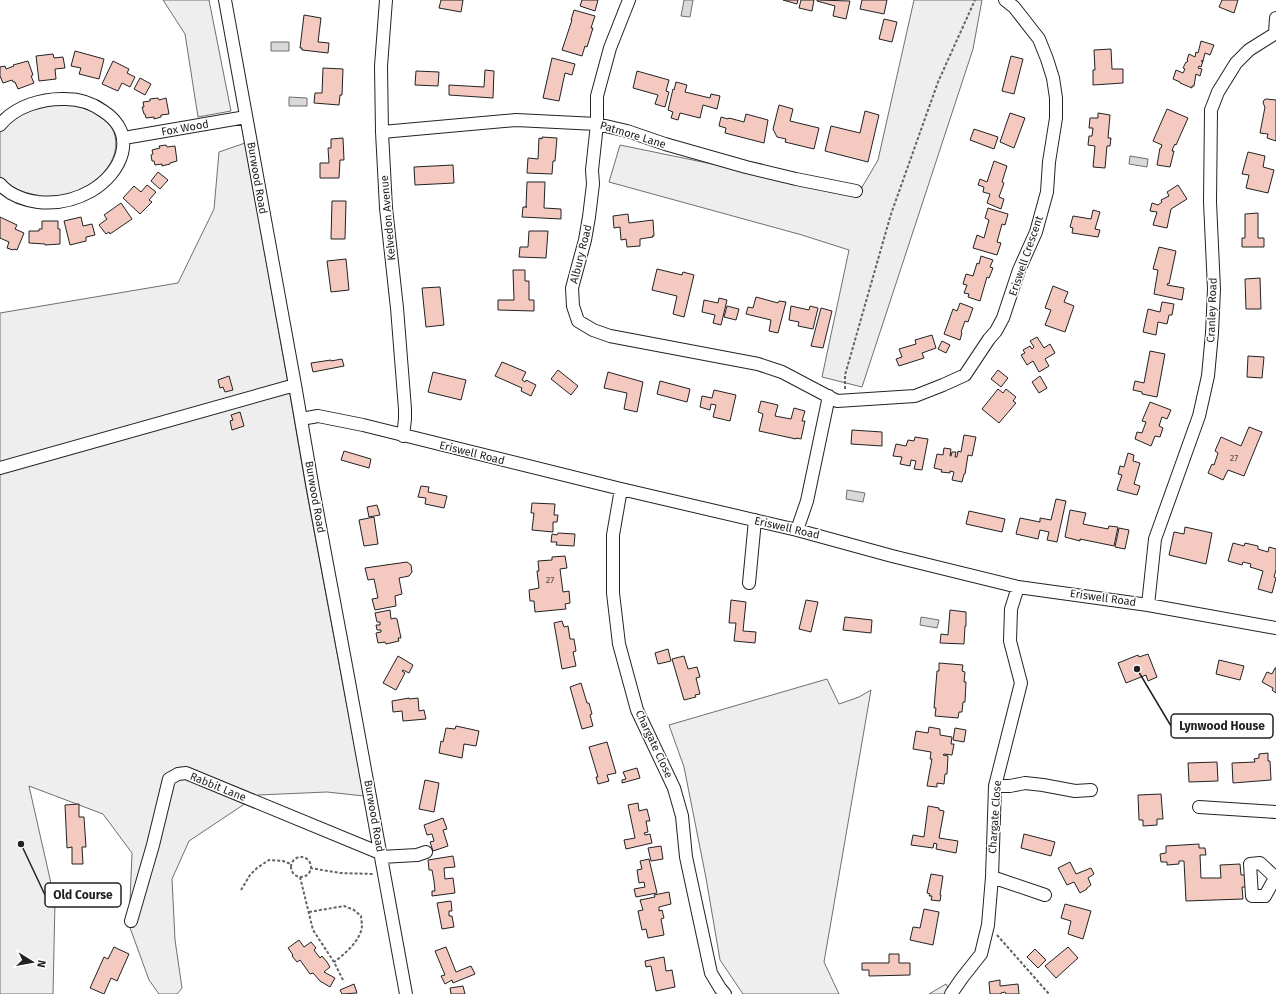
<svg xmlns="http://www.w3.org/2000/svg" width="1276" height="994" viewBox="0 0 1276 994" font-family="'Fira Sans',sans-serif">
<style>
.green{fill:#eee;stroke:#6f6f6f}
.water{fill:#d9d9d9;stroke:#6f6f6f}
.building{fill:#f3c9c0;stroke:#222}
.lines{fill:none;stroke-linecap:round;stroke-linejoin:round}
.minor-casing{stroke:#222;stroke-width:14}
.path{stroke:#646464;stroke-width:2;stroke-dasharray:3 2;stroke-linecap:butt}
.minor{stroke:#fff;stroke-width:12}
.labels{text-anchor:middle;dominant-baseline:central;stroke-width:3;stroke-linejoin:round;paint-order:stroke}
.number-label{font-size:9px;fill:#564c4a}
.street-label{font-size:11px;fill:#222;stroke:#fff}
.leader{fill:none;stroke:#222;stroke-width:1.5}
.callout-dot{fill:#222;stroke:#fff;stroke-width:1.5}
.callout{fill:#fff;stroke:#222;stroke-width:1.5}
.callout-label{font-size:12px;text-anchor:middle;font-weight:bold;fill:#222}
</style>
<rect width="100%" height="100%" fill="#fff"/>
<!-- green -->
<path class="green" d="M 163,0 L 209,0 L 231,111 L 198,117 L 185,34 Z
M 914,0 L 982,0 L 973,49 L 862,387 L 822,377 L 849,250 L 802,235 L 609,182 L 620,145 L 858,194 L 878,160 Z
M 53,103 C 61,104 70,103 77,105 C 82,106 87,109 91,111 C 103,116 112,123 115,136 C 122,168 84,194 56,197 C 35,199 15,191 0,177 L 0,132 C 13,113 32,110 53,103 Z
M 245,143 L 288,383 L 306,488 L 364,796 L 327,792 L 258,795 L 189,841 L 172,879 L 175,940 L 182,988 L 177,994 L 159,994 L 149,980 L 129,925 L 132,853 L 103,814 L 29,786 L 55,901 L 53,994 L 0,994 L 0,313 L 178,283 L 214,209 L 219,152 Z
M 827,679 L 839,704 L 859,697 L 871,690 L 824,962 L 839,994 L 743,994 L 720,960 L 706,878 L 684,767 L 669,725 Z
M 946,984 L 952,994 L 929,994 Z"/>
<!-- water -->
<path class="water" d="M 684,0 L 693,0 L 690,17 L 681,16 Z
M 271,42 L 289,42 L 289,51 L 271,51 Z
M 289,97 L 307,98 L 307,106 L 289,106 Z
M 1130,156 L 1148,159 L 1147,167 L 1129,164 Z
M 847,490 L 865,493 L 863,502 L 846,499 Z
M 921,617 L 939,620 L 937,628 L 920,625 Z"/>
<!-- building -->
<path class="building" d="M 441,0 L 463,0 L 461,12 L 439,8 Z
M 582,0 L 598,0 L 595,11 L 580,6 Z
M 783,0 L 798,0 L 797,4 Z
M 801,0 L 814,0 L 812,11 L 799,8 Z
M 817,0 L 850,1 L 846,19 L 833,16 L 835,6 L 817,1 Z
M 862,0 L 887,0 L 884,14 L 860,9 Z
M 1222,0 L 1238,0 L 1234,13 L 1219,7 Z
M 574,10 L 595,16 L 591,28 L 593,28 L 587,47 L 585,46 L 582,56 L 562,50 L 572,20 L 571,20 Z
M 304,15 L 321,18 L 318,42 L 329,43 L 328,53 L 302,50 L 302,48 L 300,48 Z
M 884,19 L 897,22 L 892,42 L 879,39 Z
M 1201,41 L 1214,45 L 1210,55 L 1205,53 L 1203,61 L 1201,61 L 1203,61 L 1201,67 L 1199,66 L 1198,68 L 1202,69 L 1200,76 L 1196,74 L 1194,86 L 1192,86 L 1192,88 L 1180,83 L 1180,82 L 1173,79 L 1176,70 L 1183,73 L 1185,69 L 1183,68 L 1186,62 L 1187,62 L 1188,61 L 1187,60 L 1189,54 L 1195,57 L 1196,52 L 1198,53 Z
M 1111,49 L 1112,69 L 1123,69 L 1123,83 L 1093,85 L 1093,70 L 1095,70 L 1094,50 Z
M 75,51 L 104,59 L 99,79 L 79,74 L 81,68 L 71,66 Z
M 53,54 L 54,58 L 63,57 L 65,68 L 55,69 L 56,79 L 39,81 L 36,56 Z
M 1011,56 L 1023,59 L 1014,94 L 1002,91 Z
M 552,58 L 575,64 L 572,75 L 565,73 L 559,101 L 543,98 Z
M 28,61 L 33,75 L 31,76 L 34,83 L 18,89 L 15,82 L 13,82 L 12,80 L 3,83 L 0,76 L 0,67 L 5,66 L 6,69 L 14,66 L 13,65 Z
M 113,61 L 129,69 L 127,73 L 135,77 L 130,87 L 122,83 L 118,91 L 102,84 Z
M 323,68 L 343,69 L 342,95 L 340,95 L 339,105 L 314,103 L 315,93 L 322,93 Z
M 485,70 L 494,71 L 493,98 L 449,95 L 449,85 L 484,87 Z
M 416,71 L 439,72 L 438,86 L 415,85 Z
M 637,71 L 669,80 L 666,91 L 669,92 L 665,107 L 655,104 L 658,95 L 633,88 Z
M 140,78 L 151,84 L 145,95 L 134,89 Z
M 676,82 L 687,85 L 685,92 L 710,98 L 711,94 L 720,96 L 717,109 L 703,105 L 700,118 L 680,113 L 678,120 L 671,118 L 673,112 L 668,110 L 673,89 L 674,90 Z
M 158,98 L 159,100 L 166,98 L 169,114 L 161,115 L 161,117 L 154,119 L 154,117 L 146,118 L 145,114 L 144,114 L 142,107 L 144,107 L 143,102 L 150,101 L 150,99 Z
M 1266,99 L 1276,100 L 1276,141 L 1267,138 L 1268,134 L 1260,133 L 1265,107 L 1263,103 L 1264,100 Z
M 779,105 L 793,109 L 790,121 L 819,128 L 814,149 L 785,142 L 786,139 L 777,137 L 773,129 Z
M 1167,109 L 1188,118 L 1176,145 L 1175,144 L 1173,148 L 1172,151 L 1174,151 L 1170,167 L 1157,165 L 1160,148 L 1161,148 L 1162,145 L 1153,141 Z
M 865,111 L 879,115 L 868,162 L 825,151 L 831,126 L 860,133 Z
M 1010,113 L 1025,118 L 1014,148 L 1000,142 Z
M 1098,113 L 1110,115 L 1108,138 L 1111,138 L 1110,146 L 1107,146 L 1105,168 L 1093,167 L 1095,146 L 1088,145 L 1089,136 L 1092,136 L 1093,128 L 1089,128 L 1090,118 L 1098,118 Z
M 746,114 L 768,120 L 764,143 L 725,133 L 726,128 L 719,126 L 721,117 L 728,119 L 729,118 L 744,122 Z
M 974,129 L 998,137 L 994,149 L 970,140 Z
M 542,137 L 557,138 L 555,161 L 553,161 L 552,174 L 527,173 L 528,158 L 538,159 L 539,138 L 542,139 Z
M 343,138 L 344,160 L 340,160 L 339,178 L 320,178 L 320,163 L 329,163 L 328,148 L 331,148 L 331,139 Z
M 166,145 L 167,147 L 175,146 L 177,161 L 170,163 L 170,164 L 162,166 L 162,164 L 155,165 L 154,161 L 152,161 L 151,155 L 153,154 L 152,150 L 160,148 L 159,146 Z
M 1248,152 L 1265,156 L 1263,167 L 1274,170 L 1268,193 L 1246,188 L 1249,175 L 1242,174 Z
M 994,161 L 1007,166 L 1002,182 L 1004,183 L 999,197 L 1004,199 L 1001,209 L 987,203 L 990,194 L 983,192 L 984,187 L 978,185 L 980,179 L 987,182 Z
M 453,165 L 454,183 L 415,185 L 414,167 Z
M 158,172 L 168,180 L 160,189 L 151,181 Z
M 527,182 L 545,182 L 544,208 L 561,209 L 561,219 L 522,217 L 523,207 L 527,207 L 526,207 Z
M 147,185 L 156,192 L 149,200 L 152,202 L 140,214 L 123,198 L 134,186 L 141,192 Z
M 1178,185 L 1187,199 L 1171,209 L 1167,228 L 1153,225 L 1157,212 L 1150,211 L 1152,203 L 1158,205 L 1162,202 L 1161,200 L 1169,196 L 1167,192 Z
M 332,201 L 346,201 L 345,239 L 331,239 Z
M 121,203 L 132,219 L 110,234 L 109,232 L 106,234 L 99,225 L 107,219 L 104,215 Z
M 988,208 L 1008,214 L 1005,225 L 1002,224 L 997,242 L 1001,243 L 997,255 L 973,248 L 977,235 L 984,238 L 989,220 L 985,218 Z
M 1093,210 L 1100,212 L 1095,229 L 1100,230 L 1098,237 L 1072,233 L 1073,228 L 1070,227 L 1073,216 L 1091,219 Z
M 1258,213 L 1258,238 L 1264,238 L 1264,247 L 1242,247 L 1242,238 L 1245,238 L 1245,214 Z
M 628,214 L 629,223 L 653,220 L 654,236 L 652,236 L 653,237 L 640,239 L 640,246 L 627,247 L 626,239 L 621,240 L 620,227 L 614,228 L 613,216 Z
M 0,217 L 17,225 L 15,229 L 24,233 L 17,250 L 14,249 L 13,250 L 7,248 L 9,242 L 0,238 Z
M 81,217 L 83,226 L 92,224 L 95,235 L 86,237 L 86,241 L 70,245 L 64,221 Z
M 42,221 L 58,221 L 58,229 L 60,229 L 60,244 L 45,245 L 45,244 L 29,243 L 29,231 L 39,231 L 39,229 L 42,229 Z
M 529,231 L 548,231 L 546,258 L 519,257 L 520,247 L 528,247 Z
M 1159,247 L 1176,251 L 1169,284 L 1168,283 L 1167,285 L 1184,288 L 1182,300 L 1154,294 L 1158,270 L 1153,269 Z
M 981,256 L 993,260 L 990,267 L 993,268 L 989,278 L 987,277 L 980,301 L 968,297 L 969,294 L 964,293 L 967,285 L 963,284 L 966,274 L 973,276 L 977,263 L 979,264 Z
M 346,259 L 349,290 L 331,292 L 327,261 Z
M 657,269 L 682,275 L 683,272 L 694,275 L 684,317 L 673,314 L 677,296 L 652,290 Z
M 513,270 L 525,270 L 525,281 L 529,281 L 529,300 L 534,300 L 534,311 L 498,310 L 498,300 L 514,300 Z
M 1260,278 L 1261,309 L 1246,309 L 1245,279 Z
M 1053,286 L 1068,292 L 1064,302 L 1074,306 L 1065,332 L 1045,325 L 1051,310 L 1045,308 Z
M 440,287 L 444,325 L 426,327 L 422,288 Z
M 756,297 L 778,303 L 779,301 L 786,302 L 778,333 L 769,331 L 771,320 L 746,314 L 748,307 L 753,308 Z
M 719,298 L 727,300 L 721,325 L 713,323 L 715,315 L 702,312 L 704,300 L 718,303 Z
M 1162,302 L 1174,304 L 1172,315 L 1169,315 L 1167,324 L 1158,322 L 1156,335 L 1143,332 L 1148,309 L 1160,312 Z
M 960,303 L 973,308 L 968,322 L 965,321 L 961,332 L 962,333 L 960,340 L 944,334 L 953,309 L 957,311 Z
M 727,306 L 739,309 L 736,320 L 724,317 Z
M 791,306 L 809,310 L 810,306 L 818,308 L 813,329 L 798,326 L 799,322 L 789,320 Z
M 821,308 L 832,311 L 823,348 L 811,346 Z
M 932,335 L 936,348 L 922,353 L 924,358 L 899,366 L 896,359 L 902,357 L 899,349 L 916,344 L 915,340 Z
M 1037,337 L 1044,348 L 1050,344 L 1055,353 L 1045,359 L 1049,366 L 1039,372 L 1033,361 L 1027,365 L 1021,355 L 1025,353 L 1023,350 L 1030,346 L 1032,349 L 1034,347 L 1030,341 Z
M 942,341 L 950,345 L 946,353 L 938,349 Z
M 1150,351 L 1165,354 L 1157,397 L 1142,394 L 1142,392 L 1133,390 L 1135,381 L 1144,383 Z
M 1248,356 L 1264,357 L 1262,378 L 1247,377 Z
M 342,359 L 344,366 L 313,372 L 311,363 L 331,360 L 331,361 Z
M 502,362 L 526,372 L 522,380 L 525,382 L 526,380 L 536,385 L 531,396 L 521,391 L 522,388 L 495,376 Z
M 558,370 L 578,386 L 571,395 L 551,379 Z
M 998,370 L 1008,378 L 1001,387 L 991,379 Z
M 433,372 L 466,380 L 461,400 L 428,392 Z
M 608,372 L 643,382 L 637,412 L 624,409 L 627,393 L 604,388 Z
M 229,376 L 233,390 L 225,392 L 223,387 L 220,388 L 218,380 Z
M 1040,376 L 1047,388 L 1039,393 L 1032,382 Z
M 660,381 L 690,389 L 687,402 L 657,394 Z
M 998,389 L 1003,393 L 1006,389 L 1016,397 L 1013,401 L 1016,403 L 999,423 L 982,409 Z
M 714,390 L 736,395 L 730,421 L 713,417 L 716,405 L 711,404 L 710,410 L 700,407 L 702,396 L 712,398 Z
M 761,401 L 778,405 L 775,416 L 791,419 L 794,408 L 805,411 L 802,421 L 805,421 L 801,439 L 796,438 L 796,439 L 759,431 L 763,414 L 758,412 Z
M 1150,402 L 1171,410 L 1167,419 L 1162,417 L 1159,426 L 1163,428 L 1160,437 L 1155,436 L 1151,446 L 1135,439 L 1137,432 L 1142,433 L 1146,422 L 1142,421 Z
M 240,412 L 244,426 L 232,430 L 230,421 L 233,420 L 231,415 Z
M 1249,427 L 1262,432 L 1244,476 L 1228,470 L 1223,480 L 1208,473 L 1212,464 L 1214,465 L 1218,453 L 1215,451 L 1221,437 L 1241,446 Z
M 852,430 L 882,432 L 882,446 L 851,444 Z
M 964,435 L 976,437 L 972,456 L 968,455 L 965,474 L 964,474 L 962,482 L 952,480 L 954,472 L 950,471 L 950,473 L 941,472 L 942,470 L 934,468 L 937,454 L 943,455 L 944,448 L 951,449 L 950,456 L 951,456 L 952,452 L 956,452 L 955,457 L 957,457 L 958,451 L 961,452 Z
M 915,437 L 928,439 L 922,470 L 914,469 L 916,461 L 911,460 L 910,466 L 900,464 L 902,457 L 893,456 L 896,444 L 906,446 L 908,440 L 914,441 Z
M 344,451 L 371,459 L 369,468 L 341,460 Z
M 1128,453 L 1134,455 L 1133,461 L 1140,463 L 1134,484 L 1140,486 L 1137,495 L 1117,490 L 1122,475 L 1118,474 L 1120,466 L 1124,467 Z
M 421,486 L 429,487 L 428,492 L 447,496 L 444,508 L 425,504 L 426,498 L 418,497 Z
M 1056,499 L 1066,501 L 1057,542 L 1047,540 L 1049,532 L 1040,530 L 1038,539 L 1016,534 L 1020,518 L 1040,522 L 1040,518 L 1051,520 Z
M 532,503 L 555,504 L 554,515 L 558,515 L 557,522 L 553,522 L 553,532 L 532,530 L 534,513 L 531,513 Z
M 377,505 L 380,515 L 369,517 L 367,507 Z
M 1070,510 L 1086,513 L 1083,524 L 1108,529 L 1109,526 L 1118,527 L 1114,546 L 1080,539 L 1080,541 L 1065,537 Z
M 969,511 L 1005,519 L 1002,532 L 966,524 Z
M 374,517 L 378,544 L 364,546 L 359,520 Z
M 1185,527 L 1212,533 L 1206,564 L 1169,555 L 1174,532 L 1184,534 Z
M 1119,528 L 1129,530 L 1125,549 L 1115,547 Z
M 558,533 L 575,534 L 574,546 L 556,545 L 557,542 L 551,542 L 552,534 L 557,535 Z
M 1233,543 L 1244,546 L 1245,543 L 1258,546 L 1258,549 L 1268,552 L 1269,547 L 1276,549 L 1276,570 L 1274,577 L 1276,578 L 1272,593 L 1258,589 L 1263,571 L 1250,567 L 1251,564 L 1243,562 L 1242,565 L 1228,561 Z
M 565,556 L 567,568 L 560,569 L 563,592 L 569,591 L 570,603 L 565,604 L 566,609 L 535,612 L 534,601 L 530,601 L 529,590 L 539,588 L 537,571 L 539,571 L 538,561 L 552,560 L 552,557 Z
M 407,562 L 411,565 L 412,572 L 409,576 L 399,578 L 402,594 L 395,596 L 396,606 L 375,610 L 372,599 L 378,598 L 374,579 L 368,580 L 365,568 Z
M 731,600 L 746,602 L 743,631 L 756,632 L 755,643 L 734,641 L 736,623 L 729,623 Z
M 806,600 L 818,602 L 811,632 L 799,629 Z
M 390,610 L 391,619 L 395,618 L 397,619 L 401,638 L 398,638 L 399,641 L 386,644 L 385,642 L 378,643 L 376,633 L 381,632 L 381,630 L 377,630 L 376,625 L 380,625 L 380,622 L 377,622 L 375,613 Z
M 950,610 L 966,612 L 966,626 L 965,626 L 964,644 L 940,643 L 941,634 L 948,635 Z
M 845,617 L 872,620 L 871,633 L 843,630 Z
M 562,621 L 564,627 L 568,626 L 570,639 L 574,639 L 576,651 L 573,652 L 576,666 L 562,669 L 554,623 Z
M 668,649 L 671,661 L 658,664 L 655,653 Z
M 1148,654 L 1157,677 L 1148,681 L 1146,675 L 1126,683 L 1118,663 L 1138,655 L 1139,657 Z
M 398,656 L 413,665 L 409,673 L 403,670 L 402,671 L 405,673 L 396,690 L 383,683 Z
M 684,656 L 688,669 L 697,667 L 700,677 L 696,678 L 700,694 L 695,695 L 696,697 L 684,700 L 672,659 Z
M 1219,660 L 1244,666 L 1240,680 L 1216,674 Z
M 939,663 L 963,665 L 962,671 L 965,672 L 964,682 L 966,682 L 965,702 L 963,702 L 962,712 L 959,712 L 958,718 L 935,716 L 936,708 L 934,708 L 937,671 L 939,671 Z
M 1275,668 L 1276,668 L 1276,693 L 1272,690 L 1273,688 L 1262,682 L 1267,672 L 1272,674 Z
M 581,683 L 587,703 L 589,703 L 592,714 L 590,715 L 593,726 L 582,729 L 570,687 Z
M 409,698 L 409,699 L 418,698 L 419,711 L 424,710 L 426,719 L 403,721 L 402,711 L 393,712 L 392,701 Z
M 456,726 L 479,731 L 476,746 L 464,744 L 462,758 L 439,753 L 441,741 L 443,742 L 446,728 L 455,729 Z
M 929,727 L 940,729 L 940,735 L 952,737 L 951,744 L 954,744 L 952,755 L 944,754 L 943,755 L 948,756 L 947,774 L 945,774 L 944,784 L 937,783 L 937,787 L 927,786 L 932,759 L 930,759 L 931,752 L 913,749 L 916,731 L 928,733 Z
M 955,728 L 966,730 L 964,742 L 953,740 Z
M 607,742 L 616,773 L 607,775 L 609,781 L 598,784 L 596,777 L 598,777 L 589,747 Z
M 1268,753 L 1268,761 L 1270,761 L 1271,780 L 1233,783 L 1232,763 L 1255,762 L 1254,759 L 1259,758 L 1259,754 Z
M 1217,762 L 1218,781 L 1189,782 L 1188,763 Z
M 637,768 L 640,778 L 622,783 L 622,780 L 626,779 L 623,772 Z
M 425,780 L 439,783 L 434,812 L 419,809 Z
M 1161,794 L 1163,819 L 1157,819 L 1157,825 L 1143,826 L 1143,820 L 1139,820 L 1138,795 Z
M 638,803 L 639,811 L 647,809 L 650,821 L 646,821 L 648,832 L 644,833 L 645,835 L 650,834 L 652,843 L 626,849 L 624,840 L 635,838 L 628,805 Z
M 79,804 L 79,817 L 84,817 L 86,847 L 82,847 L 83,864 L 72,864 L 72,847 L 67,848 L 65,805 Z
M 928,806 L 939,808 L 939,810 L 944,811 L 939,838 L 958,841 L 956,853 L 936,849 L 937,844 L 934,843 L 933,848 L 911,845 L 913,835 L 924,837 Z
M 443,818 L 447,829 L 443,830 L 448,846 L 433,851 L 430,842 L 434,841 L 432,834 L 427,835 L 424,825 Z
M 1024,834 L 1055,842 L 1051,856 L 1021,848 Z
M 1199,844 L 1199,848 L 1205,848 L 1206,855 L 1200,855 L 1201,878 L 1221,878 L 1220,865 L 1240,864 L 1241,875 L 1247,875 L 1248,887 L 1242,887 L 1243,899 L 1186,901 L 1184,861 L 1179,861 L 1179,864 L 1167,865 L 1167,862 L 1161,862 L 1160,854 L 1166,853 L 1166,846 Z
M 661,846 L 663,859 L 651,861 L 648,848 Z
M 453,856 L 455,867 L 444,868 L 445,879 L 453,878 L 455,893 L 432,896 L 432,891 L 435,891 L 434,881 L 432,870 L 429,870 L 428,860 Z
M 649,859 L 657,893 L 636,897 L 634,889 L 645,887 L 644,882 L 639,883 L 637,870 L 642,869 L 640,861 Z
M 1070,862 L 1076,874 L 1091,868 L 1094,874 L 1088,878 L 1091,885 L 1087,888 L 1087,889 L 1080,893 L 1074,882 L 1067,885 L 1058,868 Z
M 931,874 L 943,876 L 940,895 L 941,895 L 940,901 L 931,900 L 932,896 L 929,896 L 930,894 L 927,893 Z
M 669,892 L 671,904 L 659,907 L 659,911 L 662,910 L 664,918 L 661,919 L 664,935 L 648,938 L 646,929 L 642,930 L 638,911 L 643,910 L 640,900 L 655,897 L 654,895 Z
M 451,901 L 452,911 L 449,911 L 449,916 L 452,916 L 454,927 L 442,929 L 437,903 Z
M 1065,904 L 1091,911 L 1083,939 L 1068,934 L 1071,921 L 1061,918 Z
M 924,909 L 939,912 L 933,945 L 910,940 L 913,927 L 920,928 Z
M 299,940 L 304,947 L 311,942 L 316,948 L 314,950 L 320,958 L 322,956 L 327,962 L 330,967 L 324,972 L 335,978 L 330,987 L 320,981 L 313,973 L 310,974 L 300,960 L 297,962 L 292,956 L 293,955 L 288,948 Z
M 114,947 L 129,954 L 117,981 L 111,978 L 104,994 L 90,988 L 104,957 L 108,959 Z
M 446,947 L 456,972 L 471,966 L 475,974 L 453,983 L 452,980 L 445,984 L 441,976 L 445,975 L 435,951 Z
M 1068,947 L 1078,958 L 1056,978 L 1045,966 Z
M 1035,949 L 1046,960 L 1038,968 L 1027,957 Z
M 889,954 L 899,954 L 899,963 L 910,963 L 910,975 L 869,976 L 869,970 L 862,970 L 862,963 L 889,963 Z
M 664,957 L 666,971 L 672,970 L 675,987 L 656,991 L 651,966 L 646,967 L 645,961 Z
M 1000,980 L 1000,986 L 1018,984 L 1019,994 L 1006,994 L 1005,992 L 1001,993 L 1001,994 L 990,994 L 989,982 Z
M 354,984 L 357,993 L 342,994 L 340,990 Z
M 463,986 L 465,994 L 451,994 L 450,988 Z"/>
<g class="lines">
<!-- minor casing -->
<g class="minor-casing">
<path id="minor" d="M 225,0 L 295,385 L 313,489 L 347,671 L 406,994
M 386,0 L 381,66 L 382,132 L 386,208 L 397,308 L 405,409 L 405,419 L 403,436
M 629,0 L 610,48 L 597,96 L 597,124 L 592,170 L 593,184 L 589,217 L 585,240 L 572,288 L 573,306 L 578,321 L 593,330 L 610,336 L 758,364 L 782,372 L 837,401 L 915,396 L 943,385 L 965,375 L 989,339 L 996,331 L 1003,318 L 1019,270 L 1036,232 L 1047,192 L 1049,162 L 1056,118 L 1056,98 L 1053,78 L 1047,59 L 1039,39 L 1014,7 L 1005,0
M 1275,33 L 1276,18
M 0,125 C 15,106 43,98 66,99 C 79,99 92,103 103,111 C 139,134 122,173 91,191 C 75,200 56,204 38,202 C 24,200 10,196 0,184
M 382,132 L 516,120 L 597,124 L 627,131 L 665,144 L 746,167 L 796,179 L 856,191
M 124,138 L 246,117
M 301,419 L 318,416 L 363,425 L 621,489 L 797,530 L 892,556 L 1018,587 L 1148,605 L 1276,628
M 0,468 L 295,385
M 621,489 L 613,535 L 613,593 L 619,644 L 637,710 L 674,788 L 682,816 L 686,857 L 711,973 L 720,988 L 725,994
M 797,530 L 807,501 L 829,396
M 749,583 L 755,520
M 1148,605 L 1155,539 L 1199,416 L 1208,376 L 1212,333 L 1214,289 L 1210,202 L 1211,110 L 1218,92 L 1236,63 L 1249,50 L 1276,33
M 995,786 L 1010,786 L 1025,783 L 1043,785 L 1075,791 L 1091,790
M 1199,807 L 1276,812
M 381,857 L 417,855 L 426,852
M 992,877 L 1045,895
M 1275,878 L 1265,896 L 1252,896 L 1250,864 L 1260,863 L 1276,878
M 131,921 L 153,845 L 169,779 L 178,774 L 186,773 L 380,853
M 951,994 L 962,978 L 981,954 L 988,925 L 992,877 L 995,786 L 1021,683 L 1010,641 L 1011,609 L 1018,587"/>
</g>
<!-- path -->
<path class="path" d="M 845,389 L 845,375 L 891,214 L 938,82 L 975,0
M291 867a10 10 0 1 1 20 0a10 10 0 1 1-20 0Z
M 310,868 L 340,873 L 373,874
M 300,877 L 313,930 L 334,962 L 344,982
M 241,890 L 250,875 L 257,868 L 269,860 L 283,861 L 291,864
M 309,912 L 344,906 L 354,910 L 361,916 C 361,919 362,923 362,926 C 361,940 345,954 334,962
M 997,935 L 1049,994"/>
<!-- minor -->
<use href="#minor" class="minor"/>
</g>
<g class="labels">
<!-- number labels -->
<g class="number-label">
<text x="1234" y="458">27</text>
<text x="550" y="580">27</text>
</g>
<!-- street labels -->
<g class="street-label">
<text transform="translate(185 128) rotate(-10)">Fox Wood</text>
<text transform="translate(633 135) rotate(17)">Patmore Lane</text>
<text transform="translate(257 178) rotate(80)">Burwood Road</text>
<text transform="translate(388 218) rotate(-95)">Kelvedon Avenue</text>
<text transform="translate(581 254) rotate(-76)">Albury Road</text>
<text transform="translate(1026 256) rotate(-71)">Eriswell Crescent</text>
<text transform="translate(1212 310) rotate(-88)">Cranley Road</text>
<text transform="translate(472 453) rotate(14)">Eriswell Road</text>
<text transform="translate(315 497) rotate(80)">Burwood Road</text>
<text transform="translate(787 528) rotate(13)">Eriswell Road</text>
<text transform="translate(1103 598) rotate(8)">Eriswell Road</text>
<text transform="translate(654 744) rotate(65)">Chargate Close</text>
<text transform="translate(218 787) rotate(22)">Rabbit Lane</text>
<text transform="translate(374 816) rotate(80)">Burwood Road</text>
<text transform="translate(995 817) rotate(-86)">Chargate Close</text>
</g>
</g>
<!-- callouts -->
<path class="leader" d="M1137 669L1171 726M21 844L45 895"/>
<g class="callout-dot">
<circle cx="1137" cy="669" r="4"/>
<circle cx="21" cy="844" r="4"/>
</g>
<g class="callout">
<rect x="1171" y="714" width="102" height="24" rx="4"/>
<rect x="45" y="883" width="76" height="24" rx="4"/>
</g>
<g class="callout-label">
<text x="1222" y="730">Lynwood House</text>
<text x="83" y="899">Old Course</text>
</g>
<!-- north arrow -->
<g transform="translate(32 962) rotate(101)" stroke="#ffffff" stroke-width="3" paint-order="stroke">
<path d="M0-3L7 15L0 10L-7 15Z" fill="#222222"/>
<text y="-6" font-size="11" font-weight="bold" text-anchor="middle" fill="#222222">N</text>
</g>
</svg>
